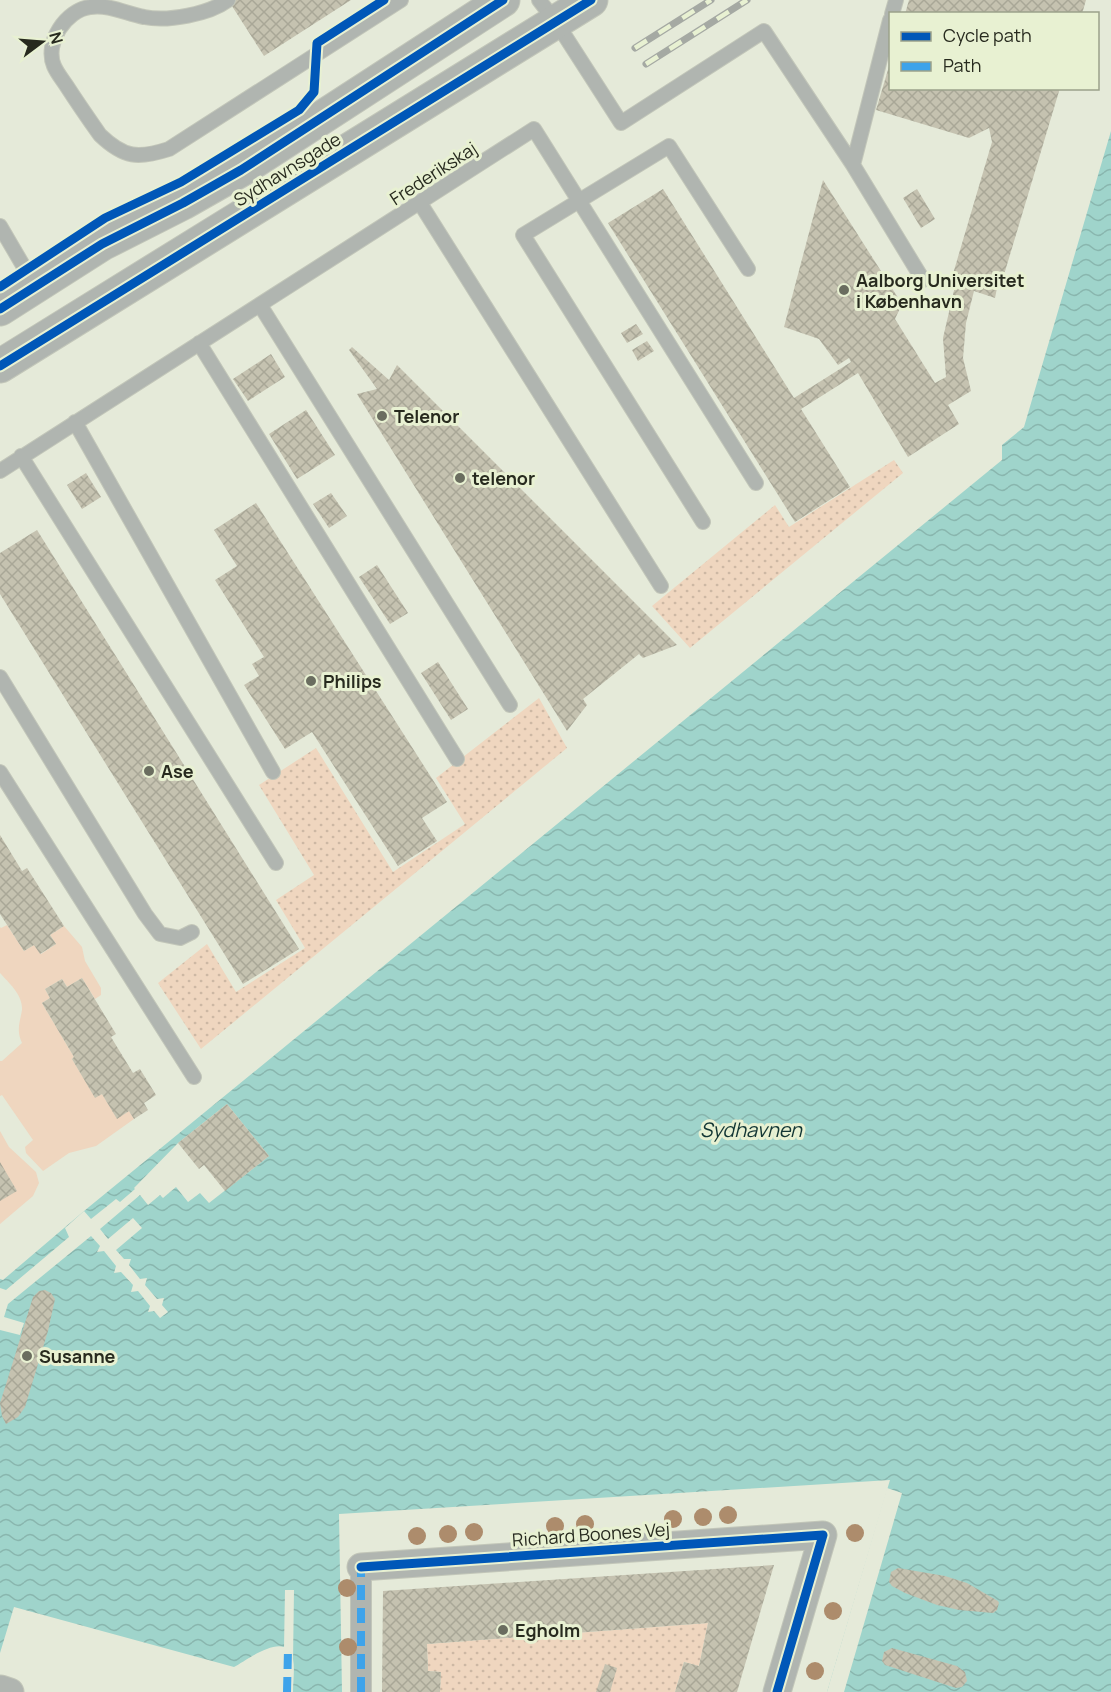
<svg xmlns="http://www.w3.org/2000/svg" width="1111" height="1692" viewBox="0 0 1111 1692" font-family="Manrope,sans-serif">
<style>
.grass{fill:#efd6bf}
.park{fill:url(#park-dots)}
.water{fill:url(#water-waves)}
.pier{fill:#e5ead9}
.building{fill:url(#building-cross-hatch)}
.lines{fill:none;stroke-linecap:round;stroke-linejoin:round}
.service-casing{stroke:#c2c6b9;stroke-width:16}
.pedestrian-casing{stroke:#c2c6b9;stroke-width:22}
.minor-casing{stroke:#c2c6b9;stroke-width:29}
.tertiary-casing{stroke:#c2c6b9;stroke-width:35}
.service{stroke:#b0b5b0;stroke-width:14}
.pedestrian{stroke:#b0b5b0;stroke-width:20}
.minor{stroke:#b0b5b0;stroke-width:27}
.tertiary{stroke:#b0b5b0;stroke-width:33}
.rail-casing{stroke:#a5a9a3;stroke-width:7}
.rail{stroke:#e8f1d2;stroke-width:4.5;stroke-dasharray:14;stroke-linecap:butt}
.quiet{stroke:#3ea3ea;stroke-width:8;stroke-dasharray:15 8;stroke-linecap:butt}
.cycleway-casing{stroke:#e8f1d2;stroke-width:13}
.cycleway{stroke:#0057b8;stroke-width:9}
.tree{fill:#ad8c6c}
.poi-dot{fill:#6a6d5f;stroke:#e8f1d2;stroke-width:2}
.labels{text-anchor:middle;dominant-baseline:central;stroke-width:6;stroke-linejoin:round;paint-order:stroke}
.street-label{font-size:18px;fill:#272a1e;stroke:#e8f1d2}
.poi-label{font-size:18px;font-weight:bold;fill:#272a1e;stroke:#e8f1d2;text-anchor:start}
.water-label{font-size:20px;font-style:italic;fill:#123634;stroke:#e8f1d2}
</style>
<defs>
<pattern id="park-dots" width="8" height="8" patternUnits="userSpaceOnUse" patternTransform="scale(1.5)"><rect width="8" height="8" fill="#efd6bf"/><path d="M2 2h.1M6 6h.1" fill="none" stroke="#cdb8a4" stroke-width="1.8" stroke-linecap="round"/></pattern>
<pattern id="water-waves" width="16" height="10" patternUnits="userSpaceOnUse" patternTransform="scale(1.5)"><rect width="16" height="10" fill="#9fd4cb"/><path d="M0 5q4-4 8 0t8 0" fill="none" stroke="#89b6ae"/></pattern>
<pattern id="building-cross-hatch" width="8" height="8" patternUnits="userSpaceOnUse" patternTransform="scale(1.5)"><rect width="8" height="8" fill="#c5c2b0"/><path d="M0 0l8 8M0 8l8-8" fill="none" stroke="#a9a797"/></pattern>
</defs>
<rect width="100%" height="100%" fill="#e5ead9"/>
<!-- grass -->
<path class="grass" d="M 7,925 L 24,951 L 34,945 L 41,954 L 56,944 L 50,935 L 64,926 L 82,947 L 85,961 L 101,988 L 101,995 L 95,999 L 82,978 L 67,987 L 62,979 L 45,989 L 50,998 L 42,1003 L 74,1057 L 72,1059 L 95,1097 L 102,1094 L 117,1118 L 129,1111 L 134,1119 L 96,1146 L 69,1153 L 43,1171 L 26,1153 L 25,1147 L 33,1140 L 2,1095 L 0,1096 L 0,1061 L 2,1061 L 22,1043 C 16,1030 20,1022 22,1010 C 23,995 9,983 0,973 L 0,927 L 1,928 Z
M 0,1131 L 9,1147 L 36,1172 L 39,1183 L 33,1196 L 0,1224 Z"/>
<!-- park -->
<path class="park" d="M 894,460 L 903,473 L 690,648 L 652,606 L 775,505 L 789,527 Z
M 539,698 L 567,748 L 201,1049 L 158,983 L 207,944 L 236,992 L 305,948 L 276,900 L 314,875 L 259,785 L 316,748 L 393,872 L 465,824 L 436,778 Z
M 708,1623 L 699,1666 L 684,1662 L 675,1692 L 440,1692 L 441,1672 L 428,1671 L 427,1644 Z"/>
<!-- water -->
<path class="water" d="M 1111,131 L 1111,1692 L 827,1692 L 890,1480 L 339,1514 L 342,1692 L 293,1692 C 293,1681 295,1669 293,1659 C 287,1629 247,1660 234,1667 L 14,1607 L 0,1653 L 0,1279 L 3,1280 L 84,1211 L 1002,460 L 1002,445 L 1024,427 Z"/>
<!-- pier -->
<path class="pier" d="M 227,1104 L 269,1156 L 209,1203 L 200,1193 L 188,1202 L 176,1187 L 163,1198 L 160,1195 L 148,1205 L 140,1195 L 100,1229 L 108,1239 L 133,1218 L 142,1228 L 116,1250 L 124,1259 L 131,1259 L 129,1265 L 140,1279 L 147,1278 L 145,1285 L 157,1299 L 164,1298 L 162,1305 L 168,1312 L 160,1318 L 154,1311 L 148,1312 L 150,1306 L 138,1291 L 131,1292 L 133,1285 L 121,1272 L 114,1273 L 116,1266 L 104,1251 L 97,1252 L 100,1246 L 91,1236 L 8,1304 L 4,1317 L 24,1323 L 20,1335 L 0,1330 L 0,1288 L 6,1290 L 69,1237 L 65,1228 L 84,1211 L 91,1219 L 116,1199 L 120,1202 L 135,1189 L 134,1188 L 178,1143 Z
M 887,1488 L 902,1493 L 861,1634 L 844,1692 L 827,1692 Z
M 285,1590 L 294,1590 L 293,1661 L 291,1653 L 284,1648 Z"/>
<!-- building -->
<path class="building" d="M 235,0 L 351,0 L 264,56 L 230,3 Z
M 909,0 L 1086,0 L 1082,14 L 905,14 Z
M 890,63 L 890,88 L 1060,88 L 1000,288 L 997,288 L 995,298 L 974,291 L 966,323 L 963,358 L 971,391 L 948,405 L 959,424 L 908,457 L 858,373 L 801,409 L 850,487 L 795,522 L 608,223 L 663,189 L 794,398 L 851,362 L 849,358 L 838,365 L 819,339 L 784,327 L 823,180 L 902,304 L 895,319 L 935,383 L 946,377 L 943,338 L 955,286 L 950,284 L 992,142 L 989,128 L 969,138 L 876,110 Z
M 917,189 L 935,219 L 921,228 L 903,198 Z
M 636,324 L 643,334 L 627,343 L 621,333 Z
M 647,341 L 654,351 L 638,361 L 632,350 Z
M 352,347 L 389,380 L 397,365 L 677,645 L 643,658 L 639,654 L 583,699 L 587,705 L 567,731 L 357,394 L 377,389 L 349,350 Z
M 271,354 L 285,377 L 248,401 L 233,379 Z
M 306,410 L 335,455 L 297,479 L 269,434 Z
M 86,473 L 101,497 L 82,509 L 67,485 Z
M 331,493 L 347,516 L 329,528 L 313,504 Z
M 256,503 L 447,802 L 422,818 L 437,841 L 398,866 L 312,732 L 285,749 L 244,685 L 259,676 L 252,664 L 264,657 L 215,580 L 237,566 L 214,530 Z
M 37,530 L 299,949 L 243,984 L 0,594 L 0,553 Z
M 377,565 L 408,613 L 390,624 L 359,577 Z
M 438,662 L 468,709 L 451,720 L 421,673 Z
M 0,835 L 22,871 L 27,868 L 64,926 L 50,935 L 56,944 L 40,954 L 34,945 L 24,951 L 0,914 Z
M 82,978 L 116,1034 L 111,1037 L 133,1073 L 140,1069 L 156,1095 L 144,1103 L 148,1110 L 134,1119 L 129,1111 L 117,1119 L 102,1094 L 95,1098 L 72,1059 L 74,1057 L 42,1003 L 50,998 L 45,989 L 62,979 L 67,987 Z
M 227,1104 L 269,1156 L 225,1191 L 204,1165 L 199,1169 L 178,1143 Z
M 0,1162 L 17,1191 L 0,1201 Z
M 45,1290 L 51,1293 L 55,1299 L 48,1331 L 25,1407 L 18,1417 L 6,1424 L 2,1416 L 0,1403 L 7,1381 L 33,1297 L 39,1291 Z
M 774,1565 L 737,1692 L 675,1692 L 684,1662 L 699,1666 L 708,1623 L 427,1644 L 428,1671 L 441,1672 L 440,1692 L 382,1692 L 383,1591 Z
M 898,1568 L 945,1576 L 967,1583 L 998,1601 L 999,1603 L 997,1610 L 993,1613 L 959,1610 L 937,1605 L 905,1593 L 892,1586 L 889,1582 L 891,1572 Z
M 892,1648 L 957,1666 L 965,1672 L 967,1681 L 962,1687 L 956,1688 L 885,1665 L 882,1661 L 884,1652 Z
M 605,1664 L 617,1668 L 610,1692 L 596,1692 Z"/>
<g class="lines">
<!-- service casing -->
<g class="service-casing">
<path id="service" d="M 228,0 C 209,14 168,22 144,17 C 127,14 109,4 90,7 C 66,10 44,43 54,66 C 57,73 62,79 66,85 C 77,102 88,118 100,135 C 124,158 138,159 169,149 L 401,0
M 539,0 L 556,22 L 621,123 L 764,31 L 853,165
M 892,14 L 896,0
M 890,20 L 853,165 L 923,280
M 420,203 L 661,586
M 0,226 L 35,286
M 260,305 L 510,705
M 199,343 L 457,759
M 75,422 L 273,772
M 21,456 L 276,863
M 0,471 L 534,129 L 756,483
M 703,522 L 523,235 L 669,146 L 748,269
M 0,677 L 145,914 L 160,934 L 180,938 L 192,932
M 0,772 L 194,1077"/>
</g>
<!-- pedestrian casing -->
<g class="pedestrian-casing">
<path id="pedestrian" d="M 361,1692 L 361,1567"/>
</g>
<!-- minor casing -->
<g class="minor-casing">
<path id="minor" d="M 361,1567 L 823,1535 L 777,1692
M 1,1689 L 10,1692"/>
</g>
<!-- tertiary casing -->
<g class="tertiary-casing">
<path id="tertiary" d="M 0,309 L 102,244 L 183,203 L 241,170 L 503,0
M 0,366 L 591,0"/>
</g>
<!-- service -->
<use href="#service" class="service"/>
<!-- pedestrian -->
<use href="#pedestrian" class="pedestrian"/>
<!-- minor -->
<use href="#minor" class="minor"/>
<!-- tertiary -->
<use href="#tertiary" class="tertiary"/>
<!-- rail casing -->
<g class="rail-casing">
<path id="rail" d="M 635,48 L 711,0
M 646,64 L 747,0"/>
</g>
<!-- rail -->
<use href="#rail" class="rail"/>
<!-- quiet -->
<path class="quiet" d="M 287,1692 L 288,1650
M 361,1692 L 361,1567"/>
<!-- cycleway casing -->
<g class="cycleway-casing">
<path id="cycleway" d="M 0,287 L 105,218 L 181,182 L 299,110 L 314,92 L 317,43 L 384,0
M 0,309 L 102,244 L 183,203 L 241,170 L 503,0
M 0,366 L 591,0
M 361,1567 L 823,1535 L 777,1692"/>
</g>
<!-- cycleway -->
<use href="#cycleway" class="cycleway"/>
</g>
<!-- trees -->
<g class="tree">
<circle cx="728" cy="1515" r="9"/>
<circle cx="703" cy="1517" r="9"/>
<circle cx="673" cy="1519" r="9"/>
<circle cx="585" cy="1524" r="9"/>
<circle cx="555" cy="1526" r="9"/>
<circle cx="474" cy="1532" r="9"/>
<circle cx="855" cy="1533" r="9"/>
<circle cx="448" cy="1534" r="9"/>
<circle cx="417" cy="1536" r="9"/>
<circle cx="347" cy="1588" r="9"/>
<circle cx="833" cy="1611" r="9"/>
<circle cx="348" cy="1647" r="9"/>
<circle cx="815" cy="1671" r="9"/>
</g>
<!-- markers -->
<g class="poi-dot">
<circle cx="844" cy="290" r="6"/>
<circle cx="382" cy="416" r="6"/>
<circle cx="460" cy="478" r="6"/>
<circle cx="311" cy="681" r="6"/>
<circle cx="149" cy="771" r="6"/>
<circle cx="27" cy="1356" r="6"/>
<circle cx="503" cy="1630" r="6"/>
</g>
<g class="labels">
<!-- street labels -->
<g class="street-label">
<text transform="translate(287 169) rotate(-32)">Sydhavnsgade</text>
<text transform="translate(433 173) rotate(-33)">Frederikskaj</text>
<text transform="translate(591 1534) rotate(-4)">Richard Boones Vej</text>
</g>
<!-- poi labels -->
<g class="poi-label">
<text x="856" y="280">Aalborg Universitet<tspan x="856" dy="21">i København</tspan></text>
<text x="394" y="416">Telenor</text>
<text x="472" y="478">telenor</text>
<text x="323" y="681">Philips</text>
<text x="161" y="771">Ase</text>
<text x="39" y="1356">Susanne</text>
<text x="515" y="1630">Egholm</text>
</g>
<!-- water labels -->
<g class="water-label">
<text x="751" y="1129">Sydhavnen</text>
</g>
</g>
<!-- legend -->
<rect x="889" y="12" width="210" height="78" fill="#e8f1d2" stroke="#9ba18a" stroke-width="1.5"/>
<rect x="901" y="32" width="30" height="9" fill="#0057b8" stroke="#9ba18a" stroke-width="1.5"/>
<text x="943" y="42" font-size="18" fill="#272a1e">Cycle path</text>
<rect x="901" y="62" width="30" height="9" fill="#3ea3ea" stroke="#9ba18a" stroke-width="1.5"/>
<text x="943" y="72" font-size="18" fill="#272a1e">Path</text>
<!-- north arrow -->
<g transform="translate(42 42) rotate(74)" stroke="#e8f1d2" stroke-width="4.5" paint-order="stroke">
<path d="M0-4.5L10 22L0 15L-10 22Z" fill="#272a1e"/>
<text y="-9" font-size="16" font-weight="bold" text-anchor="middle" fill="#272a1e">N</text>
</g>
</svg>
